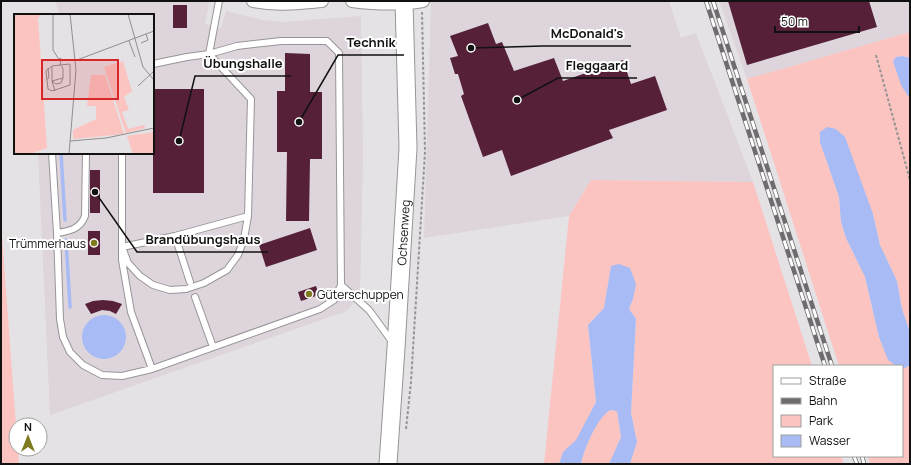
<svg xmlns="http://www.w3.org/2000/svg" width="911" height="465" viewBox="0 0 911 465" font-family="Manrope,sans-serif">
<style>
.built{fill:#ddd4dc}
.green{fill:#fcc4c1}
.water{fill:#a8bbf5}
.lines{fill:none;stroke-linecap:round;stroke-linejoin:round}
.stream{stroke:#a8bbf5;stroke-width:3.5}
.building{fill:#552038}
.lane-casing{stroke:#989598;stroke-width:8}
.street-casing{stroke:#989598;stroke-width:14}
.secondary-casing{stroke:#989598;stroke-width:19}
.path{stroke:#959395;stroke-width:2;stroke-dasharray:3 2;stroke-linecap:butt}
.lane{stroke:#fff;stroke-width:6}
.street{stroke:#fff;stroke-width:12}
.secondary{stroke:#fff;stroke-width:17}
.rail-casing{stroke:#6e6c6e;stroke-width:4.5}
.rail{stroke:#fff;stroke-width:3;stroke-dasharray:9;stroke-linecap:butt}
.poi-dot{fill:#7f7a20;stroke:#fff;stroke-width:1.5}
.labels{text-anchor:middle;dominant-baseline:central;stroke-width:4;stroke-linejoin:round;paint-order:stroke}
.street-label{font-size:12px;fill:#121112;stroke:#fff}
.poi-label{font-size:12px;fill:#121112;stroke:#fff;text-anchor:end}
.inset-road{fill:none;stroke:#918e91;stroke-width:1}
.view{fill:#d62828;fill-opacity:0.15;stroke:#d62828;stroke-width:2}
.inset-edge{fill:none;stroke:#121112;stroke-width:2}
.leader{fill:none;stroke:#121112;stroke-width:1.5}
.callout-dot{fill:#121112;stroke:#fff;stroke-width:1.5}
.callout-label{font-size:13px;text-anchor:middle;font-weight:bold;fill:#121112;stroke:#fff;stroke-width:4;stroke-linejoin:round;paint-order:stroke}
</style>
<rect width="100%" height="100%" fill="#e5e2e5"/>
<!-- built -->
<path class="built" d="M 55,1 L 205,1 L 209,3 L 205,24 L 221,28 L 226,11 L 263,20 L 283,22 L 361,16 L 363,158 L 360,295 L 347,311 L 50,415 L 38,153 L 153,153 L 153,15 L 60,15 Z
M 431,1 L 669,1 L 681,38 L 696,33 L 753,182 L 591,180 L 569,216 L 424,238 Z
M 719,1 L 910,1 L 910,32 L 747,79 Z"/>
<!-- green -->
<path class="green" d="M 910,32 L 910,58 L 902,56 L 896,57 L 893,61 L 908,96 L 910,97 L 910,332 L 902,309 L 897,281 L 880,245 L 873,214 L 820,142 L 839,197 L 841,222 L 846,238 L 865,277 L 879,337 L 888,359 L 896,366 L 839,366 L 747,79 Z
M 591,180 L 753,182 L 812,366 L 774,366 L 774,456 L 841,456 L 844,464 L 630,464 L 637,442 L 631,413 L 636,319 L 629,309 L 633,299 L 611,266 L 604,308 L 588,325 L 596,402 L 576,441 L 563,452 L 559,464 L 544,464 L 569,216 Z
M 1,222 L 16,425 L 16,449 L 18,449 L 19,464 L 1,464 Z
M 910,365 L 910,464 L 870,464 L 868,456 L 902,456 L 902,368 L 905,368 Z
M 609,410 L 617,411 L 621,437 L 609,464 L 581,464 C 584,449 597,418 609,410 Z"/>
<!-- water -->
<path class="water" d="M 902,56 L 910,58 L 910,97 L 908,96 L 901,85 L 893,61 L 896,57 Z
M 827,127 L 836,129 L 845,137 L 873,214 L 880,245 L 897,281 L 902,309 L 910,332 L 909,345 L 910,347 L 910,365 L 905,368 L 902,368 L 902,366 L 896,366 L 888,360 L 879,337 L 865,277 L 846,238 L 841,222 L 839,197 L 820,142 L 820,132 Z
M 619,264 L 630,268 L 636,284 L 633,299 L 629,309 L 636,319 L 631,413 L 637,442 L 630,464 L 609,464 L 621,437 L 617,411 L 610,410 C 597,418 584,449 581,464 L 559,464 L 563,452 L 576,440 L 596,402 L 588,325 L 604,308 L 611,266 Z
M82 337a22 22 0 1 1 44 0a22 22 0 1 1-44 0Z"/>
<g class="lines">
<!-- stream -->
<path class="stream" d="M 61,153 L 65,220
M 66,240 L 70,307"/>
</g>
<!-- building -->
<path class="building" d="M 728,1 L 869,1 L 877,27 L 747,65 Z
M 173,5 L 187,5 L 187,28 L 173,28 Z
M 488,23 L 496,44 L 502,42 L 514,71 L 554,58 L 563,81 L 623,60 L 631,84 L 655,76 L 667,110 L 609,130 L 613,138 L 511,176 L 502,150 L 483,157 L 461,96 L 464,94 L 458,74 L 455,74 L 450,58 L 458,56 L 450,36 Z
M 285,53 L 310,54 L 310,92 L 322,92 L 322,159 L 310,159 L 309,221 L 286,221 L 287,152 L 277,152 L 277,91 L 285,91 Z
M 153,89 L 204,89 L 204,193 L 153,193 Z
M 90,170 L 100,170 L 100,213 L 90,213 Z
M 310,228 L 317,250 L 266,267 L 259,245 Z
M 88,231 L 100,231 L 100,255 L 88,255 Z
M 316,286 L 319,295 L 301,301 L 298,292 Z
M 103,300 L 113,301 L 122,304 L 116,314 L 110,311 L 102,310 L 91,314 L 85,304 L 93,301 Z"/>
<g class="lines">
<!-- lane casing -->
<g class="lane-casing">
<path id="lane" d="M 52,153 L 57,233 L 60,319 L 63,337 L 70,352 L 83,365 L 102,375 L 122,376 L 152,369 L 320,309 L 334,300 L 341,285 L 339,53 L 327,41 L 281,41 L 237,46 L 209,54 L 219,1
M 122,153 L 122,247 L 128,263 L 140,276 L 153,285 L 170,290 L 186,289 L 204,283 L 227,270 L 238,255 L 244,239 L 248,216 L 251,99 L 209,54 L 187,57 L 153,64
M 57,233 C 70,231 80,229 85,216 L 86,153
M 175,236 L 190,282
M 341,285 L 369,310 L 393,343
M 195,297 L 213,347
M 152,369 L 131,312 L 122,260 L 122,247 L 175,236 L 248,216"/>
</g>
<!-- street casing -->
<g class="street-casing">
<path id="street" d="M 253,1 C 276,6 299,3 322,1
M 352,1 C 376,4 399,5 423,1"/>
</g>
<!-- secondary casing -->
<g class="secondary-casing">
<g id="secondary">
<path id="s1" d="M 388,464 L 396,348 L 408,148 L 404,1"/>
</g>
</g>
<!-- path -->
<path class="path" d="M 876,55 L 910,180
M 406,429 L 411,382 L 425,152 L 422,12"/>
<!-- lane -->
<use href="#lane" class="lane"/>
<!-- street -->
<use href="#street" class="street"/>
<!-- secondary -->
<use href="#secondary" class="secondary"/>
<!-- rail casing -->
<g class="rail-casing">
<path id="rail" d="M 706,1 L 825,366
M 713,1 L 832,366
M 854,456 L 857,464
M 862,456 L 864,464"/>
</g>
<!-- rail -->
<use href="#rail" class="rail"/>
</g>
<!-- markers -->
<g class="poi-dot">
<circle cx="94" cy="243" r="4"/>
<circle cx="309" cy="294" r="4"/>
</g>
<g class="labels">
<!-- street labels -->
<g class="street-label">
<text stroke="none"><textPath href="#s1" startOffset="232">Ochsenweg</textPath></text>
</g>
<!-- poi labels -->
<g class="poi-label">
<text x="86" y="243">Trümmerhaus</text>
<text x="317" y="294" text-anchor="start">Güterschuppen</text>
</g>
</g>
<!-- overview -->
<g transform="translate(14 14)">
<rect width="140" height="140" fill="#e5e2e5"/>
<path d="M 0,0 L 27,1 L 24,4 L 33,134 L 16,140 L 0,140 ZM 109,47 L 118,77 L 110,83 L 115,96 L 108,98 L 114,115 L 130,111 L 131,114 L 112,119 L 90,53 ZM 77,61 L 91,61 L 110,120 L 59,125 L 59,116 L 82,105 L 82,92 L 73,92 ZM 140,118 L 140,140 L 119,140 L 113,122 Z" fill="#fcc4c1"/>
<path class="inset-road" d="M 39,0 L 39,36 L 44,44 L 50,46 L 63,46 L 140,17M 114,0 L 129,53 L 140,66M 115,27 L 121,43M 127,29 L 134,26 L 132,20M 46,51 L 49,54 L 49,64 L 47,69 L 42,70 L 38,67 L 38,52 ZM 38,52 L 32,57 L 34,75 L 38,77 L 56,71 L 56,50 L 46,51 L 47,46M 33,65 L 35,64 L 34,54M 124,72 L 140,57M 41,77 L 38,67 L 49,64M 56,127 L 92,124 L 140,114M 55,140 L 62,56 L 56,0"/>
<path class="view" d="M 28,46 L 104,46 L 104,85 L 28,85 Z"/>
<rect width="140" height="140" class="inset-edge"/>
</g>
<!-- callouts -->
<path class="leader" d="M471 48L543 46H631M299 122L338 55H404M179 141L195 76H291M517 100L558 78H637M95 192L137 252H268"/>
<g class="callout-dot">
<circle cx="471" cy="48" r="4"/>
<circle cx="299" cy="122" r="4"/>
<circle cx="179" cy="141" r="4"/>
<circle cx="517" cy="100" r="4"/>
<circle cx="95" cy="192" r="4"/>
</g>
<g class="callout-label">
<text x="587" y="38">McDonald's</text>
<text x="371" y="47">Technik</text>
<text x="243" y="68">Übungshalle</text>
<text x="597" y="70">Fleggaard</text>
<text x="203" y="244">Brandübungshaus</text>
</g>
<!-- border -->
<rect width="911" height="465" fill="none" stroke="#121112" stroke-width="4"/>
<!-- legend -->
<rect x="773" y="365" width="130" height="92" fill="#ffffff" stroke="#a0a0a0"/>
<rect x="781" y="378" width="20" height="6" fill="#ffffff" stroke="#a0a0a0"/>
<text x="809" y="385" font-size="12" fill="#121112">Straße</text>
<rect x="781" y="398" width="20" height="6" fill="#6e6c6e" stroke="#a0a0a0"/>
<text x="809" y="405" font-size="12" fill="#121112">Bahn</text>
<rect x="781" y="415" width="20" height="12" fill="#fcc4c1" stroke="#a0a0a0"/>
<text x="809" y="425" font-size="12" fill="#121112">Park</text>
<rect x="781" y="435" width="20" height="12" fill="#a8bbf5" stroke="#a0a0a0"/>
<text x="809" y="445" font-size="12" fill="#121112">Wasser</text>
<!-- north arrow -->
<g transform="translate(28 437)"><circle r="19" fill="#ffffff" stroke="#a0a0a0"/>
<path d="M0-3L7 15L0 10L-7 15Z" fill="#7f7a20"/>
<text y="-6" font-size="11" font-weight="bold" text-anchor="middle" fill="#121112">N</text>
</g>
<!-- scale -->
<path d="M775 26v6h84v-6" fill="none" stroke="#121112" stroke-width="2"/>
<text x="781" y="26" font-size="12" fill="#121112" stroke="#ffffff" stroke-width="3" paint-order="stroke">50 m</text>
</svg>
